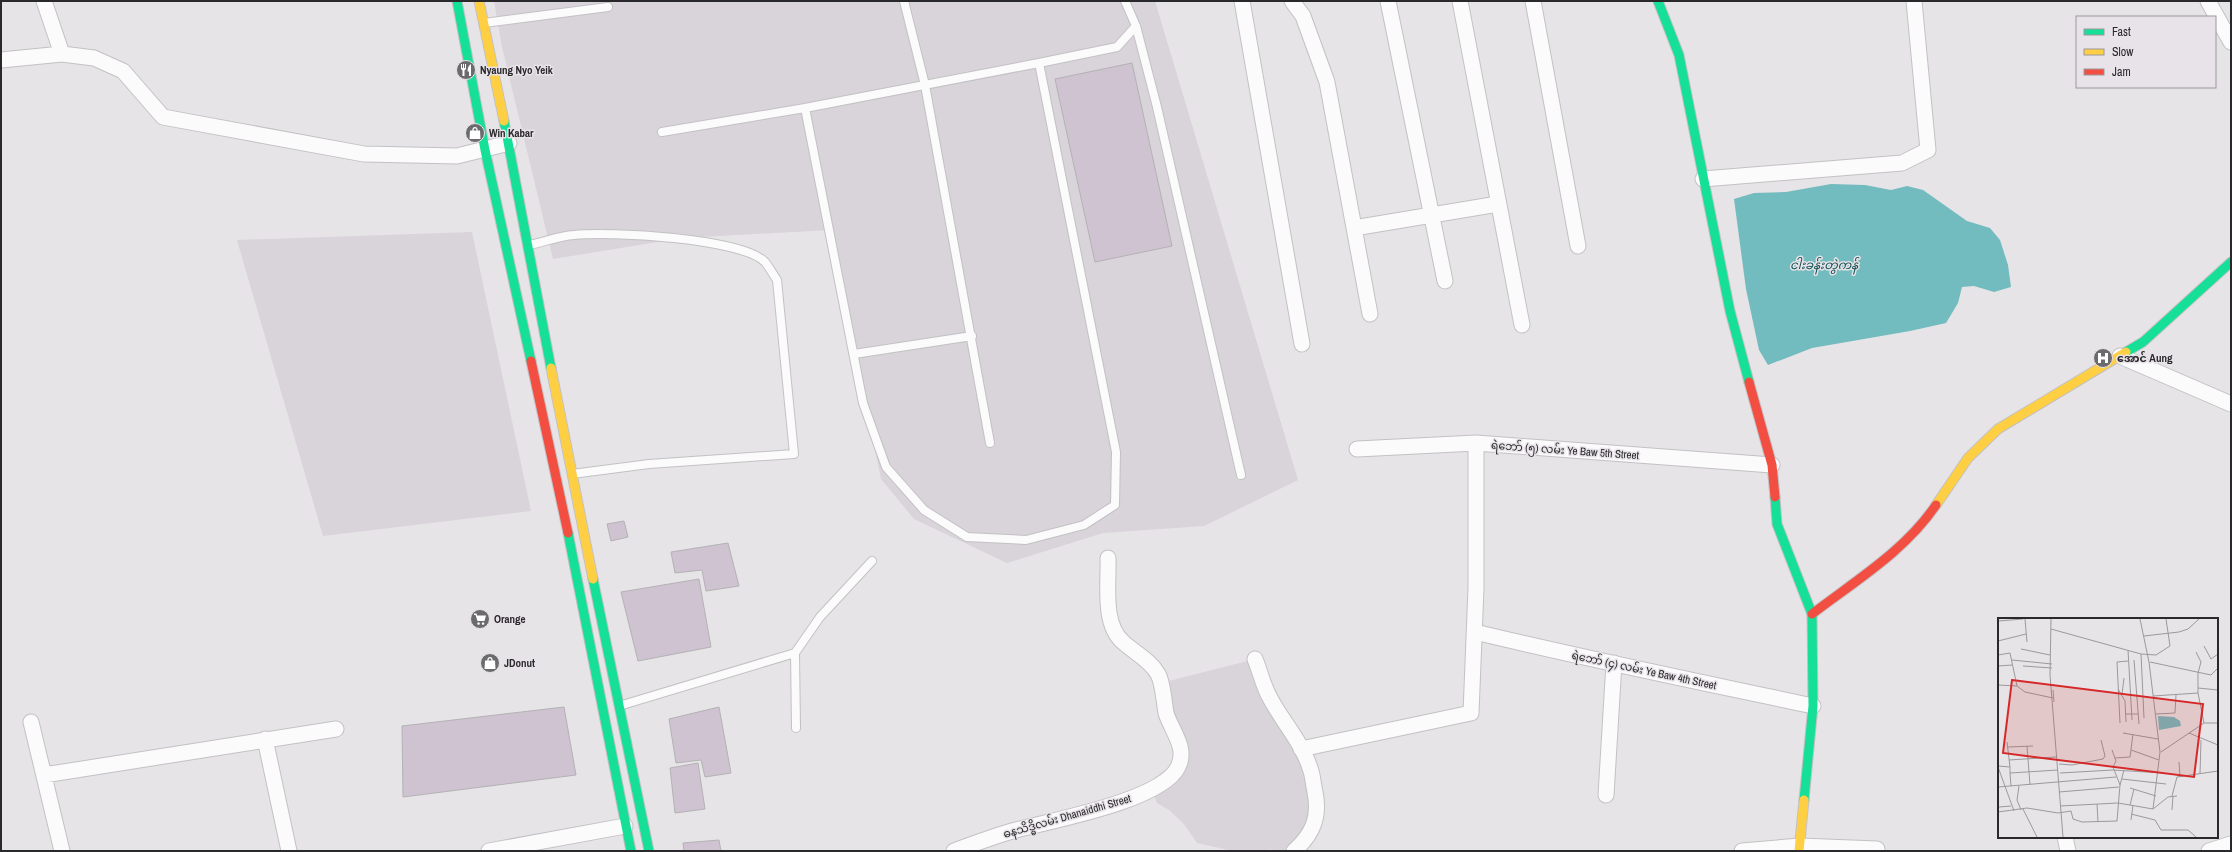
<svg xmlns="http://www.w3.org/2000/svg" width="2232" height="852" viewBox="0 0 2232 852" font-family="'Archivo Narrow','Noto Sans Myanmar',sans-serif">
<style>
.built{fill:#d9d3da}
.water{fill:#72bbbf}
.building{fill:#cfc2d1;stroke:#b3b2b4}
.lines{fill:none;stroke-linecap:round;stroke-linejoin:round}
.lane-casing{stroke:#c3c1c4;stroke-width:10}
.street-casing{stroke:#c3c1c4;stroke-width:17}
.fast-casing{stroke:#c3c1c4;stroke-width:11}
.slow-casing{stroke:#c3c1c4;stroke-width:11}
.jam-casing{stroke:#c3c1c4;stroke-width:11}
.lane{stroke:#fbfbfb;stroke-width:8}
.street{stroke:#fbfbfb;stroke-width:15}
.fast{stroke:#16e098;stroke-width:9}
.slow{stroke:#ffcf43;stroke-width:9}
.jam{stroke:#f24e42;stroke-width:9}
.labels{text-anchor:middle;dominant-baseline:central;stroke-width:3;stroke-linejoin:round;paint-order:stroke}
.poi-label{font-size:11px;font-weight:bold;fill:#29282a;stroke:#e7e3e8;text-anchor:start}
.street-label{font-size:11px;fill:#29282a;stroke:#e7e3e8}
.water-label{font-size:12px;font-style:italic;fill:#134f52;stroke:#e7e3e8}
.inset-road{fill:none;stroke:#9a999b;stroke-width:1}
.view{fill:#d62828;fill-opacity:0.15;stroke:#d62828;stroke-width:2}
.inset-edge{fill:none;stroke:#29282a;stroke-width:2}
</style>
<rect width="100%" height="100%" fill="#e6e4e7"/>
<!-- built -->
<path class="built" d="M 494,1 L 1155,1 L 1298,480 L 1204,526 L 1103,533 L 1007,563 L 914,519 L 881,479 L 831,230 L 682,238 L 553,259 L 502,47 Z
M 472,232 L 531,511 L 323,536 L 237,240 Z
M 1255,659 L 1301,749 L 1317,805 L 1294,851 L 1274,851 L 1270,849 L 1265,851 L 1233,851 L 1197,843 L 1184,824 L 1169,810 L 1157,803 L 1149,783 L 1163,771 L 1184,760 L 1165,682 Z"/>
<!-- water -->
<path class="water" d="M 1831,184 L 1865,185 L 1891,190 L 1907,186 L 1923,190 L 1967,221 L 1990,228 L 2000,240 L 2008,265 L 2011,287 L 1994,292 L 1974,286 L 1962,287 L 1958,303 L 1946,323 L 1910,331 L 1812,348 L 1768,365 L 1759,350 L 1746,289 L 1734,199 L 1754,193 L 1786,192 Z"/>
<!-- building -->
<path class="building" d="M 1132,63 L 1172,246 L 1095,262 L 1055,79 Z
M 624,521 L 628,537 L 611,541 L 607,524 Z
M 728,543 L 739,586 L 706,591 L 702,570 L 675,573 L 671,552 Z
M 699,579 L 711,647 L 638,661 L 621,592 Z
M 564,707 L 576,775 L 403,797 L 402,726 Z
M 719,707 L 731,773 L 705,777 L 701,760 L 676,763 L 669,719 Z
M 698,763 L 705,809 L 675,813 L 670,768 Z
M 719,840 L 721,851 L 684,851 L 683,843 Z"/>
<g class="lines">
<!-- lane casing -->
<g class="lane-casing">
<path id="lane" d="M 904,1 L 925,85 L 990,443
M 1125,1 L 1136,26 L 1157,107 L 1241,475
M 484,23 L 608,7
M 805,108 L 863,403 L 886,467 L 924,510 L 967,537 L 1026,540 L 1084,525 L 1115,505 L 1116,452 L 1039,63
M 662,132 L 805,108 L 1039,63 L 1117,47 L 1136,26
M 529,245 C 544,242 559,236 574,235 C 608,231 742,238 765,262 C 769,267 773,274 777,280 L 794,454 L 649,464 L 572,474
M 854,354 L 972,336
M 619,706 L 795,653
M 796,728 L 795,653 L 820,617 L 872,561"/>
</g>
<!-- street casing -->
<g class="street-casing">
<path id="street" d="M 44,1 L 62,54
M 1242,1 L 1302,344
M 1292,1 L 1303,16 L 1327,82 L 1370,314
M 1388,1 L 1445,281
M 1460,1 L 1522,325
M 1533,1 L 1578,246
M 2208,1 L 2231,42
M 1,60 L 62,54 L 94,58 L 123,71 L 163,117 L 364,154 L 457,156 L 509,143
M 1703,179 L 1902,163 L 1928,150 L 1914,1
M 1354,228 L 1498,204
M 2120,356 L 2231,404
M 1357,449 L 1476,443 L 1772,465
M 1475,632 C 1587,659 1700,682 1813,706
M 1255,659 C 1260,671 1263,685 1269,696 C 1281,720 1302,742 1310,768 C 1313,775 1313,784 1315,792 C 1320,817 1313,834 1294,851
M 31,722 L 62,851
M 265,739 L 289,851
M 1301,749 L 1471,713 L 1476,588 L 1476,443
M 44,775 L 336,729
M 1606,795 L 1614,663
M 2065,837 L 2068,851
M 489,851 L 625,826
M 954,851 C 973,844 992,837 1012,831 C 1048,821 1162,801 1178,767 C 1188,748 1171,730 1166,713 C 1164,702 1163,683 1158,674 C 1150,660 1135,653 1123,642 C 1102,624 1109,583 1108,558
M 1742,851 L 1800,846 L 1877,849
M 2209,851 L 2231,844"/>
</g>
<!-- fast casing -->
<g class="fast-casing">
<path id="fast" d="M 457,1 L 485,150 L 531,361
M 1658,1 L 1679,55 L 1730,311 L 1749,382
M 504,121 L 551,368
M 2126,352 L 2143,342 L 2231,262
M 1775,497 L 1777,524 L 1812,614 L 1813,706 L 1804,800
M 568,533 L 631,851
M 593,579 L 649,851"/>
</g>
<!-- slow casing -->
<g class="slow-casing">
<path id="slow" d="M 479,1 L 504,121
M 551,368 L 593,579
M 1936,505 L 1968,458 L 1998,429 L 2126,352
M 1799,851 L 1804,800"/>
</g>
<!-- jam casing -->
<g class="jam-casing">
<path id="jam" d="M 531,361 L 568,533
M 1749,382 L 1772,465 L 1775,497
M 1812,614 C 1855,581 1905,551 1936,505"/>
</g>
<!-- lane -->
<use href="#lane" class="lane"/>
<!-- street -->
<use href="#street" class="street"/>
<!-- fast -->
<use href="#fast" class="fast"/>
<!-- slow -->
<use href="#slow" class="slow"/>
<!-- jam -->
<use href="#jam" class="jam"/>
</g>
<!-- icons -->
<defs>
<g id="restaurant-disc" transform="scale(1)"><circle r="9.5" fill="#6b6a6c" stroke="#e7e3e8"/><path d="M-5-6h1v4h1v-4h1v4h1v-4h1v5L-1.5 .5V6h-2V.5L-5-1ZM5-6V6H3V1.5H1.5Q1.5-4 5-6Z" fill="#fff"/></g>
<g id="shop-disc" transform="scale(1)"><circle r="9.5" fill="#6b6a6c" stroke="#e7e3e8"/><path d="M-5-2.5h2.3a2.7 3.5 0 0 1 5.4 0H5L5.5 6h-11ZM-1.5-2.5h3a1.5 2.3 0 0 0-3 0Z" fill="#fff"/></g>
<g id="hospital-disc" transform="scale(1)"><circle r="9.5" fill="#6b6a6c" stroke="#e7e3e8"/><path d="M-5-5h3v3.5h4V-5h3V5h-3V1.5h-4V5h-3Z" fill="#fff"/></g>
<g id="supermarket-disc" transform="scale(1)"><circle r="9.5" fill="#6b6a6c" stroke="#e7e3e8"/><path d="M-6-5.5h2.5l.6 2H6L4.5 2H-2.5L-4.4-4H-6ZM-1.5 3.2a1.3 1.3 0 1 0 .1 0ZM3 3.2a1.3 1.3 0 1 0 .1 0Z" fill="#fff"/></g>
</defs>
<g fill-rule="evenodd">
<use href="#restaurant-disc" x="466" y="70"/>
<use href="#shop-disc" x="475" y="133"/>
<use href="#hospital-disc" x="2103" y="358"/>
<use href="#supermarket-disc" x="480" y="619"/>
<use href="#shop-disc" x="490" y="663"/>
</g>
<g class="labels">
<!-- poi labels -->
<g class="poi-label">
<text x="480" y="70">Nyaung Nyo Yeik</text>
<text x="489" y="133">Win Kabar</text>
<text x="2117" y="358">အောင် Aung</text>
<text x="494" y="619">Orange</text>
<text x="504" y="663">JDonut</text>
</g>
<!-- street labels -->
<g class="street-label">
<text transform="translate(1565 450) rotate(4)">ရဲဘော် (၅) လမ်း Ye Baw 5th Street</text>
<text transform="translate(1644 670) rotate(12)">ရဲဘော် (၄) လမ်း Ye Baw 4th Street</text>
<text transform="translate(1067 816) rotate(-16)">ဓနသိဒ္ဓိလမ်း Dhanaiddhi Street</text>
</g>
<!-- water labels -->
<g class="water-label">
<text x="1824" y="265">ငါးခန်းတွဲကန်</text>
</g>
</g>
<!-- overview -->
<g transform="translate(1998 618)">
<rect width="220" height="220" fill="#e6e4e7"/>
<path d="M 160,98 L 176,99 L 182,103 L 183,108 L 161,112 Z" fill="#72bbbf"/>
<path class="inset-road" d="M 27,1 L 29,24M 53,1 L 52,57 L 65,219M 142,1 L 151,44 L 162,134 L 155,191M 0,3 L 25,1M 53,11 L 143,36 L 158,37 L 172,28 L 168,1M 146,18 L 181,14 L 190,11 L 201,1M 0,23 L 28,16M 206,28 L 213,41 L 220,36M 23,31 L 52,37M 130,32 L 134,102M 143,36 L 146,100M 0,37 L 12,35 L 19,68M 14,42 L 54,46M 136,42 L 141,106M 152,44 L 213,57 L 220,50M 0,48 L 14,47M 25,48 L 54,50M 0,67 L 19,68 L 27,74 L 55,80M 200,70 L 220,72M 120,71 L 127,83 L 128,104M 55,72 L 56,84M 124,76 L 126,60M 155,78 L 200,75M 127,96 L 140,96M 158,96 L 177,95 L 178,77M 122,105 L 119,44 L 130,43M 206,105 L 220,105M 125,115 L 160,121M 191,115 L 220,127M 9,124 L 12,149M 29,128 L 32,167M 10,129 L 35,128M 133,132 L 161,142M 163,134 L 206,105 L 200,75 L 200,55 L 203,44 L 198,34M 117,140 L 132,139 L 135,116M 11,142 L 58,139M 181,144 L 182,159M 61,146 L 74,147 L 105,141 L 107,138 L 103,122M 0,148 L 12,149 L 12,155 L 60,152M 0,149 L 16,193M 12,155 L 13,168M 62,155 L 115,152 L 165,155M 202,156 L 203,122M 124,161 L 168,166M 122,167 L 126,152M 21,168 L 19,182 L 23,192M 0,169 L 118,159M 132,170 L 158,178M 61,174 L 121,169M 174,178 L 179,159 L 220,153M 99,186 L 100,204M 132,187 L 136,171M 62,188 L 120,185 L 155,191 L 170,179 L 179,178M 1,189 L 13,188M 25,191 L 39,219M 174,192 L 175,178M 0,194 L 29,190 L 60,195 L 73,193 L 75,201 L 84,204 L 119,203 L 122,167 L 115,149 L 118,143 L 114,132M 133,196 L 157,202 L 163,212 L 190,212 L 198,219M 133,202 L 135,187"/>
<path class="view" d="M 14,62 L 205,86 L 196,159 L 5,135 Z"/>
<rect width="220" height="220" class="inset-edge"/>
</g>
<!-- border -->
<rect width="2232" height="852" fill="none" stroke="#29282a" stroke-width="4"/>
<!-- legend -->
<rect x="2076" y="16" width="140" height="72" fill="#e7e3e8" stroke="#9b989c"/>
<rect x="2084" y="29" width="20" height="6" fill="#16e098" stroke="#9b989c"/>
<text x="2112" y="36" font-size="12" fill="#29282a">Fast</text>
<rect x="2084" y="49" width="20" height="6" fill="#ffcf43" stroke="#9b989c"/>
<text x="2112" y="56" font-size="12" fill="#29282a">Slow</text>
<rect x="2084" y="69" width="20" height="6" fill="#f24e42" stroke="#9b989c"/>
<text x="2112" y="76" font-size="12" fill="#29282a">Jam</text>
</svg>
